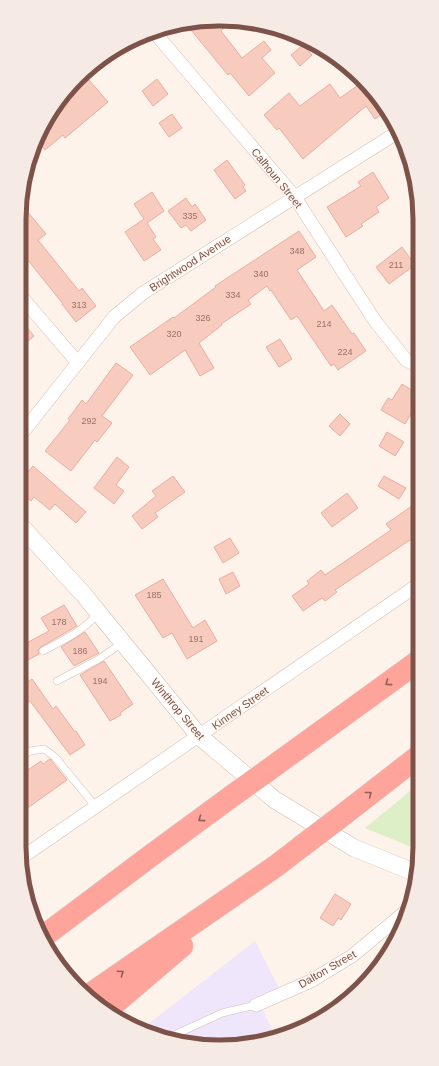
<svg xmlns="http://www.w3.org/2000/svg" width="439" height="1066" viewBox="0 0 439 1066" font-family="Arial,sans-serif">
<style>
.education{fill:#f0e6fb}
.green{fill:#ddefc6}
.building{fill:#f7cbbe;stroke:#ecad9d}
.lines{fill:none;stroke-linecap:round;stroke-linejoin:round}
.service-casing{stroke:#d7bcb2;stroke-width:8}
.minor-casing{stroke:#d7bcb2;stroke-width:14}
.tertiary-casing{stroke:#d7bcb2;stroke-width:18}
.motorway-casing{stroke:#dbcfcc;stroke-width:23}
.service{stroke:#fff;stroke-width:7}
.minor{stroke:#fff;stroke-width:13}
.tertiary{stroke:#fff;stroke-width:17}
.motorway{stroke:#fea49b;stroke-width:22}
.motorway-bridge-casing{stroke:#dbcfcc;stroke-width:23;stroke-linecap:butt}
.motorway-bridge{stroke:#fea49b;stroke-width:22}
.oneway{stroke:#905f55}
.labels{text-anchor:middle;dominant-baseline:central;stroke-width:3;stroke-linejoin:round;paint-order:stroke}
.number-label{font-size:9px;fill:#9c7166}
.street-label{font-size:11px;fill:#7d5349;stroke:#fff8f2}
.rim{fill:none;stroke:#7d5349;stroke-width:5}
</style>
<rect width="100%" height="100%" fill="#fef3ea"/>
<!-- education -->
<path class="education" d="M 255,941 L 279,988 L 257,998 L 276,1037 L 258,1043 L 193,1045 L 143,1028 Z"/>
<!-- green -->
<path class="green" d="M 420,783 L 419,850 L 365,828 Z"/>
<!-- building -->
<path class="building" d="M 206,19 L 218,21 L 224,28 L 221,31 L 242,58 L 264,41 L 271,50 L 262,58 L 275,73 L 249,96 L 230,73 L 228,75 L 187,25 Z
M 303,45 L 312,55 L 300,66 L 291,55 Z
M 157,79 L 168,94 L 153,106 L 142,91 Z
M 89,80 L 108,102 L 65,138 L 63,135 L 45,150 L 38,140 L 58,105 Z
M 364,81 L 370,87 L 385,112 L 375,119 L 366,106 L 303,159 L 279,128 L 277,130 L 264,115 L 289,93 L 300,106 L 330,84 L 340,98 Z
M 172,114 L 182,128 L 169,137 L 159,123 Z
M 227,160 L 245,185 L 243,187 L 246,191 L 235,199 L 214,170 Z
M 373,172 L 389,198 L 376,207 L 379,212 L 361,224 L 363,226 L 346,237 L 327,207 L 361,186 L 358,182 Z
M 152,192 L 164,211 L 147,223 L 156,237 L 153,239 L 161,250 L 144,261 L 125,232 L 144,219 L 134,204 Z
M 186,198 L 192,207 L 195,204 L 206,220 L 191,231 L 186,225 L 181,228 L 168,211 Z
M 27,211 L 46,234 L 38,240 L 79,291 L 82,288 L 96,306 L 76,322 L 62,304 L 63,304 L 19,249 L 19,217 Z
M 299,231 L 316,257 L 297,270 L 324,311 L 332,305 L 352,334 L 354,333 L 366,351 L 338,370 L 334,364 L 331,366 L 297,316 L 291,320 L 271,290 L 270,291 L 267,286 L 248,300 L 251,304 L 221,324 L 222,325 L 199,343 L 214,368 L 200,376 L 185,350 L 150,375 L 130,347 L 173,317 L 174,318 L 216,287 L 215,286 Z
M 402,247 L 415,265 L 389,284 L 376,267 Z
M 19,318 L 34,336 L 19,349 Z
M 280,339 L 292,359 L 279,367 L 266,347 Z
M 116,363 L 133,375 L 102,416 L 112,423 L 97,442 L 95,440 L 71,471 L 45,451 L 70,420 L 68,419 L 82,400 L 86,404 Z
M 402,384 L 413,391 L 411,395 L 419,400 L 405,424 L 381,410 L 388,398 L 392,400 Z
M 340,414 L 350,424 L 340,436 L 329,426 Z
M 387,432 L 404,442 L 395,456 L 379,446 Z
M 117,457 L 129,467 L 116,485 L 124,491 L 114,504 L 94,488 Z
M 33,466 L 86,512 L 76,523 L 55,504 L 50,510 L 34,497 L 31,501 L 19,492 L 19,483 Z
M 173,476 L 185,492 L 155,513 L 158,517 L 142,529 L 132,516 L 156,496 L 152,491 Z
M 384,476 L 406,488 L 399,499 L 378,486 Z
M 347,493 L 358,508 L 332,527 L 321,513 Z
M 419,501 L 419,534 L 335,590 L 337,592 L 325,601 L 322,598 L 303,611 L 292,596 L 309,584 L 307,581 L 321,570 L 325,575 L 391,530 L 386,524 Z
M 230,538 L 239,553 L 223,563 L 214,547 Z
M 233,572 L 240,586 L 226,594 L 219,579 Z
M 163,579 L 193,628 L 205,620 L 217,641 L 187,659 L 172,633 L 163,638 L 135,595 Z
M 64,605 L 77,626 L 41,647 L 38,650 L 39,654 L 26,661 L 19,647 L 49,631 L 41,618 Z
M 85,632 L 99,653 L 74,666 L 61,647 Z
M 104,661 L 133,704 L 120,713 L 121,715 L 110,721 L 80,675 Z
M 32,679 L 53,709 L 56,706 L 75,732 L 76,731 L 85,745 L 70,755 L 30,701 L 24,704 L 19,697 L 19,688 Z
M 50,759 L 67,780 L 19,814 L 19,776 L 41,761 L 43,764 Z
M 335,894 L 351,904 L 341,920 L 338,918 L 333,926 L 320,918 Z"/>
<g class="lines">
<!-- service casing -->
<g class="service-casing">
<path id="service" d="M 43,651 C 63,640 84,631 98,613
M 57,681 L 99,659 L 122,643
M 19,759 L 30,751 L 44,749 L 55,757 L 96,807
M 170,1037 L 222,1013 L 256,1005"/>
</g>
<!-- minor casing -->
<g class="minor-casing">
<path id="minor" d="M 155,33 L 294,196 L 375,321 L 406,360 L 419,366
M 19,294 L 78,363
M 19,437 L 114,317 L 143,293 L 398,132
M 21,858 L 419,584
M 256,1005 L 311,981 L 352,956 L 410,908"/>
</g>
<!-- tertiary casing -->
<g class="tertiary-casing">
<path id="tertiary" d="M 19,524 L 84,595 L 199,736 L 275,800 L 354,848 L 416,873"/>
</g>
<!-- motorway casing -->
<g class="motorway-casing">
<path id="motorway" d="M 267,771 L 420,660
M 339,818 L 420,755
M 44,936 L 149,857 L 232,796
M 89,995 L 276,866 L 302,846
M 107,1010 L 182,946"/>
</g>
<!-- service -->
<use href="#service" class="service"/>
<!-- minor -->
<use href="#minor" class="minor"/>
<!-- tertiary -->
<use href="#tertiary" class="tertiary"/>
<!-- motorway -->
<use href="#motorway" class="motorway"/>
<!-- motorway-bridge casing -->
<g class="motorway-bridge-casing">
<path id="motorway-bridge" d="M 232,796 L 267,771
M 302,846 L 339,818"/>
</g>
<!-- motorway-bridge -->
<use href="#motorway-bridge" class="motorway-bridge"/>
</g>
<!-- one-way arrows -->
<defs><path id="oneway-chevron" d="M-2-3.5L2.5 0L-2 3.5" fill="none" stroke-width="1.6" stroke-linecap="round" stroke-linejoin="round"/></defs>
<g class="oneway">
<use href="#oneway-chevron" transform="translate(388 683) rotate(144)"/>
<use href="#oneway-chevron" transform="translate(369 794) rotate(-38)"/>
<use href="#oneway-chevron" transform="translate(201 819) rotate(144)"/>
<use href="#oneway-chevron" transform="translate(121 973) rotate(-35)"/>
</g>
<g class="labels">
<!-- number labels -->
<g class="number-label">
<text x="190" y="216">335</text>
<text x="297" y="251">348</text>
<text x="396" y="265">211</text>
<text x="261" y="274">340</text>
<text x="233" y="295">334</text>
<text x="79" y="305">313</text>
<text x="203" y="318">326</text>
<text x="324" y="324">214</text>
<text x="174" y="334">320</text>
<text x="345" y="352">224</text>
<text x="89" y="421">292</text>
<text x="154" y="595">185</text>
<text x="59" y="622">178</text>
<text x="196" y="639">191</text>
<text x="80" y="651">186</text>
<text x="100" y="681">194</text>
</g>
<!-- street labels -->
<g class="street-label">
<text transform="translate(277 178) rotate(51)">Calhoun Street</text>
<text transform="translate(190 263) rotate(-33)">Brightwood Avenue</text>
<text transform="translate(240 708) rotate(-35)">Kinney Street</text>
<text transform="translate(178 709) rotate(50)">Winthrop Street</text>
<text transform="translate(327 969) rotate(-30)">Dalton Street</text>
</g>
</g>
<!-- crop -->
<path d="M0 0H439V1066H0ZM219 26H220A193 193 0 0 1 413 219V847A193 193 0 0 1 220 1040H219A193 193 0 0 1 26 847V219A193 193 0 0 1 219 26Z" fill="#f5ebe4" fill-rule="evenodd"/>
<path class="rim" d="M219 26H220A193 193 0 0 1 413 219V847A193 193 0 0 1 220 1040H219A193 193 0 0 1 26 847V219A193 193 0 0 1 219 26Z"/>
</svg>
